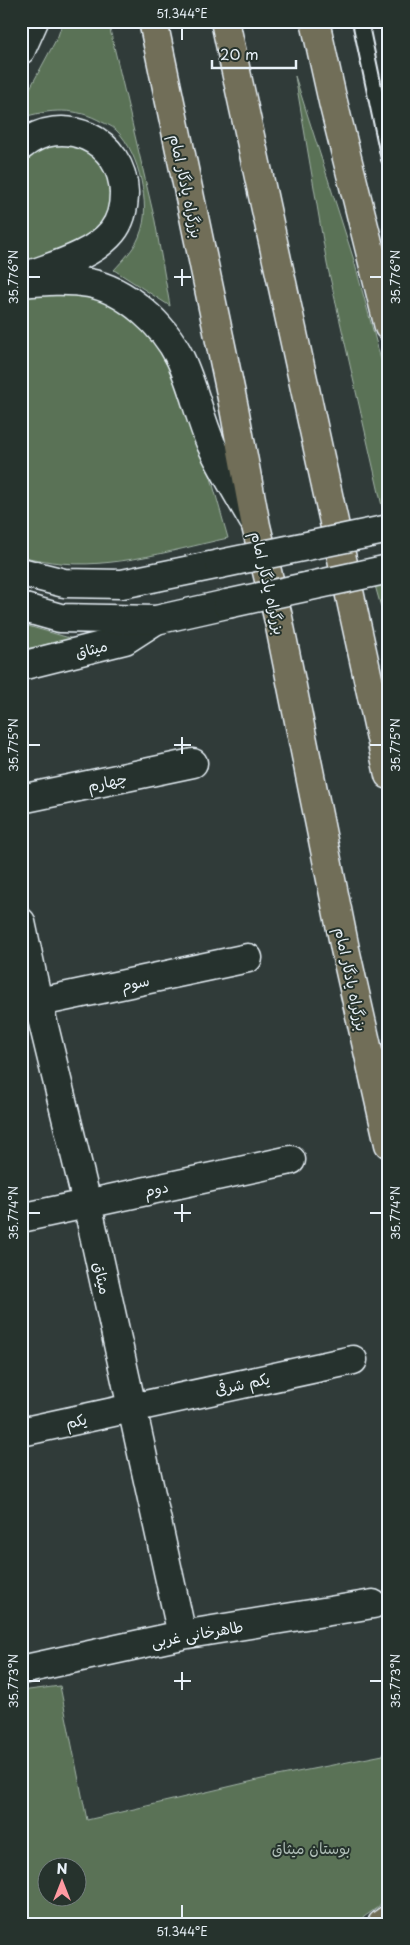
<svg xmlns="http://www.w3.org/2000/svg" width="410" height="1945" viewBox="0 0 410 1945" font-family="'Playpen Sans','Playpen Sans Arabic',sans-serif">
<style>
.green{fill:#5a7256;stroke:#a1b2a7;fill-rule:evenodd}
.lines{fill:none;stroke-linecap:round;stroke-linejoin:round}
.lane-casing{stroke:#e8f1f8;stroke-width:18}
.street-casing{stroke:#e8f1f8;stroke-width:31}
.secondary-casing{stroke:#e8f1f8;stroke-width:31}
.highway-casing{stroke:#e8f1f8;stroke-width:31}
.lane{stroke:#26332d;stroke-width:14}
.street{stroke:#26332d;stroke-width:28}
.secondary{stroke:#26332d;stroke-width:28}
.highway{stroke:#716e59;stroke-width:28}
.secondary-bridge-casing{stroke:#e8f1f8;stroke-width:31;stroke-linecap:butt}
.secondary-bridge{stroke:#26332d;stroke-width:28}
.ticks{fill:none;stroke:#e8f1f8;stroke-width:2}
.labels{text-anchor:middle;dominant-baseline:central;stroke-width:4;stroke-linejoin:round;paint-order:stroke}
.street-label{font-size:15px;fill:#e8f1f8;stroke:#26332d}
.park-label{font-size:15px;fill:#afbeb7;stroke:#26332d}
.neatline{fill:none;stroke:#e8f1f8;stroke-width:2}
.ticks-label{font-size:12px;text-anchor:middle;fill:#e8f1f8}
</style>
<rect width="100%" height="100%" fill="#303b39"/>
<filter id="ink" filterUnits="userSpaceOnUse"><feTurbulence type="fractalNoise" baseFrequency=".02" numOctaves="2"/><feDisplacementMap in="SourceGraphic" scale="10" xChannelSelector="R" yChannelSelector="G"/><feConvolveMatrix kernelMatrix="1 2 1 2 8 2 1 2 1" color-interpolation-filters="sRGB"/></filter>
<g filter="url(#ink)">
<!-- green -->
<path class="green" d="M 63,21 L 108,21 L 155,221 L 170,306 L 114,270 C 123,260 134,249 139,237 C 147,218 145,200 141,180 C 137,163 129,142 116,130 C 112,126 106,124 102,122 C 76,107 49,109 21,118 L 21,105 L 58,36 Z
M 295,76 L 353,257 L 389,389 L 389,504 L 382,506 L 327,264 Z
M 65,140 L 96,155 L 111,181 L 112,201 L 108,217 L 94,236 L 21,266 L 21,155 Z
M 45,292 L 74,292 L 103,299 L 121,307 L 162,347 L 202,446 L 228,538 C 168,551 102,573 40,560 C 33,559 27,558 21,555 L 21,298 Z
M 389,579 L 389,635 L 374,582 Z
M 21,624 L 73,639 L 21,650 Z
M 60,1686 L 87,1820 L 262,1779 L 383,1755 L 389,1741 L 389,1893 L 378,1907 L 354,1924 L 21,1924 L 21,1691 ZM 48,1868 L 78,1868 L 78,1898 L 48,1898 Z"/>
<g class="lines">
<!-- lane casing -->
<g class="lane-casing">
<path id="lane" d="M 360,21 L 389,159"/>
</g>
<!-- street casing -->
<g class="street-casing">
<path id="street" d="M 21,666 L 125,640 L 156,620
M 21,799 L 193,763
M 21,922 L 38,1002 L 87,1203 L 182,1635
M 21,1006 L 248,958
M 21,1218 L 291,1160
M 21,1432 L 353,1360
M 21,1670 L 182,1635 L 373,1604"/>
</g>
<!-- secondary casing -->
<g class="secondary-casing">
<path id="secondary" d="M 21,50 L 34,21
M 21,146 C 62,112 123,139 124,193 C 124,207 121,221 112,232 C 92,256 55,265 27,276
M 21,283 C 44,281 67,279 89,283 C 126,290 164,325 180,358 C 193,385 199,416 211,444 C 223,470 239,495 253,520
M 21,572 L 64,583 L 122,584 L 220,564
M 21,607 L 60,618 L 156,620 L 227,604"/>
</g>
<!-- highway casing -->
<g class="highway-casing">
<path id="highway" d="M 153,21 L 234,408 L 256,526 L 278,617 L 345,949 L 389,1144
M 225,21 L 389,775
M 315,21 L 333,102 L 389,327
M 382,1924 L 389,1919"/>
</g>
<!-- lane -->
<use href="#lane" class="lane"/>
<!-- street -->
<use href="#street" class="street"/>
<!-- secondary -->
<use href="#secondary" class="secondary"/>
<!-- highway -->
<use href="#highway" class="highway"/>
<!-- secondary-bridge casing -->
<g class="secondary-bridge-casing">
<path id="secondary-bridge" d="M 220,564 L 389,529
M 227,604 L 389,569"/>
</g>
<!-- secondary-bridge -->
<use href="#secondary-bridge" class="secondary-bridge"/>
</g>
</g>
<!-- ticks -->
<path class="ticks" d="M 182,28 L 182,40M 182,269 L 182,286M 28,277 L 40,277M 174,277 L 191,277M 370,277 L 382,277M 182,737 L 182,754M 28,745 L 40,745M 174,745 L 191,745M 370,745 L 382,745M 182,1204 L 182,1222M 28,1213 L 40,1213M 174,1213 L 191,1213M 370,1213 L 382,1213M 182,1672 L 182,1690M 28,1681 L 40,1681M 174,1681 L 191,1681M 370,1681 L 382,1681M 182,1905 L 182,1918"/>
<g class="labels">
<!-- street labels -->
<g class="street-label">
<text transform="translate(187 186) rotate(78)">بزرگراه یادگار امام</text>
<text transform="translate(269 583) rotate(77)">بزرگراه یادگار امام</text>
<text transform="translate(91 648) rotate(-14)">میثاق</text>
<text transform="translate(107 781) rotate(-12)">چهارم</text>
<text transform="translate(352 979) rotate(78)">بزرگراه یادگار امام</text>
<text transform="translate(135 982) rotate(-12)">سوم</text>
<text transform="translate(156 1188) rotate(-12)">دوم</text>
<text transform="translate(103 1278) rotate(78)">میثاق</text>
<text transform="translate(242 1383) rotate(-12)">یکم شرقی</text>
<text transform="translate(76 1420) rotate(-13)">یکم</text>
<text transform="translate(197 1633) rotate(-10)">طاهرخانی غربی</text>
</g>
<!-- park labels -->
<g class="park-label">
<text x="311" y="1847">بوستان میثاق</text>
</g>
</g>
<!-- margin -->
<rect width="410" height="1945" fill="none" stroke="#26332d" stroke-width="55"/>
<!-- north arrow -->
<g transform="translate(62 1882)"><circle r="24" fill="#26332d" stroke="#747f7e"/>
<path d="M0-4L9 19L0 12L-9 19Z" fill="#ff9aa2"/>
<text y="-8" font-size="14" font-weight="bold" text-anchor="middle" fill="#e8f1f8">N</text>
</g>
<!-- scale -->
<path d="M212 60v8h84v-8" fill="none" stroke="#e8f1f8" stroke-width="2.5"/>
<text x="220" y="60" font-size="15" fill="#e8f1f8" stroke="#26332d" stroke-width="4" paint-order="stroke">20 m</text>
<rect x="28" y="28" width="354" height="1890" class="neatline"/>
<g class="ticks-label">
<text x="182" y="18">51.344°E</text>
<text transform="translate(14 277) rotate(-90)" y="4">35.776°N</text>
<text transform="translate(396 277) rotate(-90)" y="4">35.776°N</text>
<text transform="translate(14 745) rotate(-90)" y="4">35.775°N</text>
<text transform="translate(396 745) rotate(-90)" y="4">35.775°N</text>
<text transform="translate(14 1213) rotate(-90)" y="4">35.774°N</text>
<text transform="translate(396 1213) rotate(-90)" y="4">35.774°N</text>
<text transform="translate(14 1681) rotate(-90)" y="4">35.773°N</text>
<text transform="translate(396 1681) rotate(-90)" y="4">35.773°N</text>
<text x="182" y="1936">51.344°E</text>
</g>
</svg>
